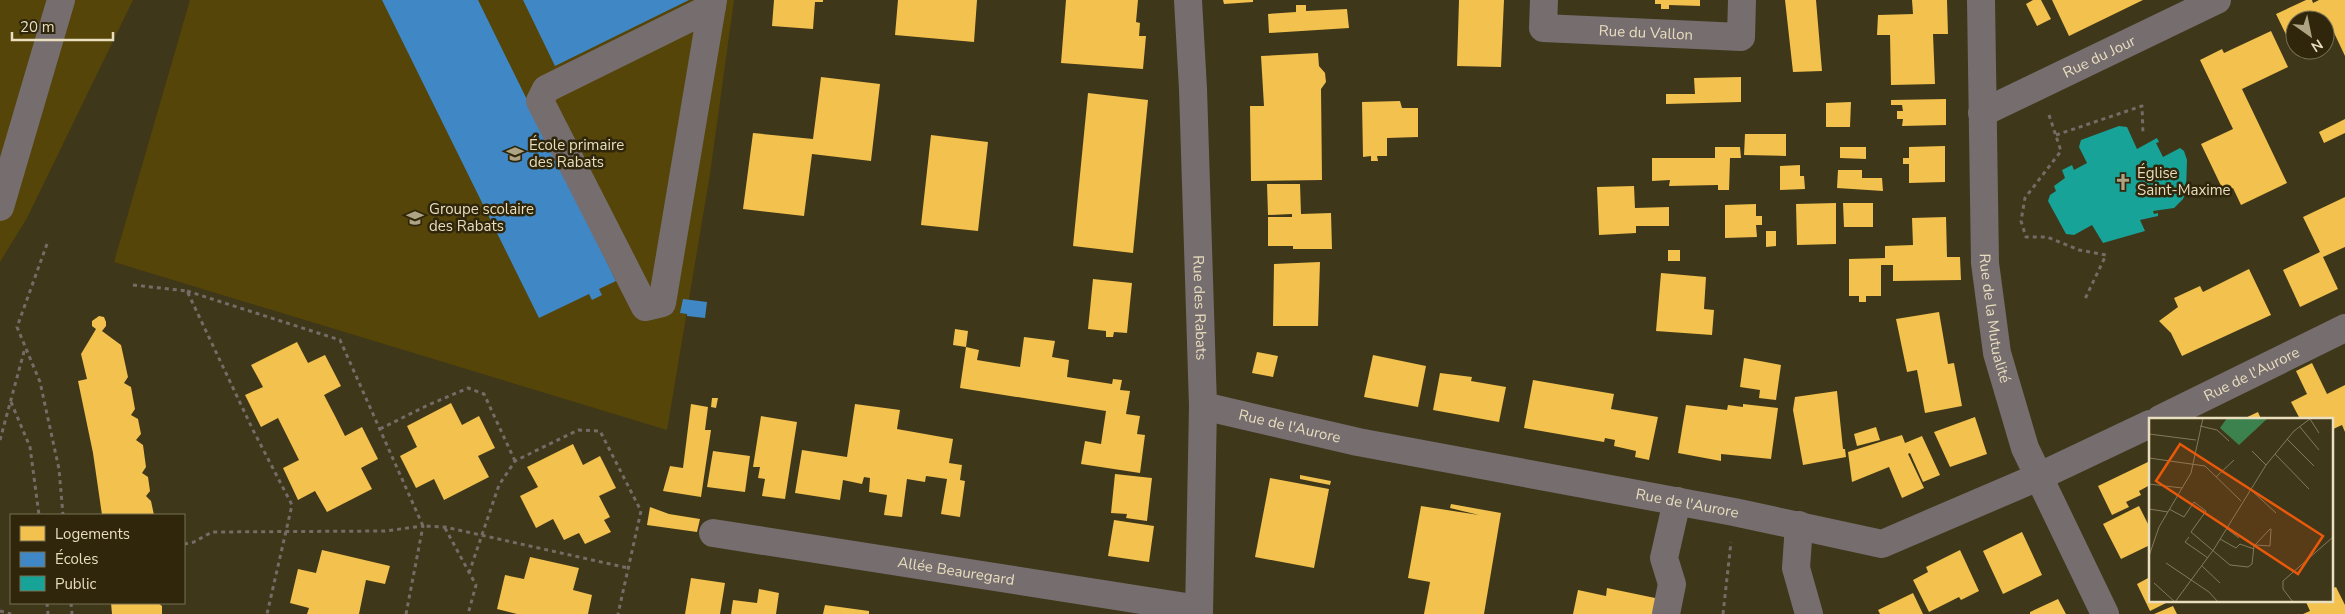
<svg xmlns="http://www.w3.org/2000/svg" width="2345" height="614" viewBox="0 0 2345 614" font-family="'Nunito Sans',sans-serif">
<style>
.built{fill:#554509}
.homes{fill:#f2c14e}
.schools{fill:#3f88c5}
.public{fill:#17a398}
.lines{fill:none;stroke-linecap:round;stroke-linejoin:round}
.path{stroke:#746c66;stroke-width:3;stroke-dasharray:4 4;stroke-linecap:butt}
.minor{stroke:#766d6f;stroke-width:28}
.labels{text-anchor:middle;dominant-baseline:central;stroke-width:5;stroke-linejoin:round;paint-order:stroke}
.street-label{font-size:15px;fill:#e9debe;stroke:#2f260b}
.poi-label{font-size:15px;fill:#e9debe;stroke:#2f260b;text-anchor:start}
.inset-road{fill:none;stroke:#837a5b;stroke-width:1}
.view{fill:#e8590c;fill-opacity:0.15;stroke:#e8590c;stroke-width:2.5}
.inset-edge{fill:none;stroke:#e9debe;stroke-width:2.5}
</style>
<rect width="100%" height="100%" fill="#3f3719"/>
<!-- built -->
<path class="built" d="M 0,0 L 133,0 L 27,218 L 0,262 Z
M 190,0 L 734,0 L 710,174 L 667,430 L 114,262 Z"/>
<!-- homes -->
<path class="homes" d="M 774,0 L 823,0 L 823,2 L 815,2 L 813,29 L 772,26 Z
M 898,0 L 977,0 L 974,42 L 895,35 Z
M 1066,0 L 1138,0 L 1136,22 L 1140,23 L 1139,36 L 1146,36 L 1143,69 L 1061,63 Z
M 1223,0 L 1253,0 L 1253,2 L 1224,4 Z
M 1459,0 L 1504,0 L 1501,67 L 1457,66 Z
M 1655,0 L 1700,0 L 1700,6 L 1669,5 L 1669,9 L 1661,9 L 1661,4 L 1655,4 Z
M 1785,0 L 1816,0 L 1822,71 L 1793,72 Z
M 1912,0 L 1947,0 L 1948,34 L 1933,34 L 1935,84 L 1891,85 L 1890,35 L 1877,35 L 1878,15 L 1913,14 Z
M 2033,0 L 2041,0 L 2051,19 L 2037,26 L 2026,4 Z
M 2052,0 L 2143,0 L 2069,36 Z
M 2306,0 L 2312,0 L 2313,3 L 2319,0 L 2345,0 L 2345,56 L 2329,22 L 2325,24 L 2325,20 L 2295,20 L 2295,48 L 2293,49 L 2276,14 Z
M 1296,5 L 1306,5 L 1306,11 L 1347,9 L 1349,28 L 1269,33 L 1268,14 L 1296,12 Z
M 2271,31 L 2288,67 L 2242,89 L 2287,183 L 2241,205 L 2233,188 L 2224,192 L 2201,144 L 2233,129 L 2200,60 L 2222,49 L 2224,53 Z
M 1318,53 L 1319,66 L 1325,73 L 1326,82 L 1321,89 L 1322,180 L 1251,181 L 1250,106 L 1264,106 L 1261,56 Z
M 821,77 L 880,84 L 871,161 L 812,154 L 804,216 L 743,209 L 753,133 L 813,139 Z
M 1741,77 L 1741,102 L 1666,104 L 1666,94 L 1695,94 L 1694,78 Z
M 1088,93 L 1148,100 L 1133,253 L 1073,246 Z
M 1946,99 L 1946,125 L 1902,126 L 1903,119 L 1897,119 L 1897,111 L 1903,111 L 1902,105 L 1891,105 L 1891,100 Z
M 1400,101 L 1402,108 L 1418,108 L 1418,137 L 1387,138 L 1387,156 L 1377,156 L 1378,161 L 1371,161 L 1371,156 L 1363,157 L 1362,102 Z
M 1851,102 L 1850,127 L 1826,127 L 1826,103 Z
M 2345,119 L 2345,133 L 2324,143 L 2319,132 Z
M 1745,134 L 1786,134 L 1786,156 L 1744,155 Z
M 931,135 L 988,142 L 978,231 L 921,225 Z
M 1945,146 L 1945,182 L 1909,183 L 1909,164 L 1903,164 L 1903,158 L 1909,158 L 1909,147 Z
M 1715,147 L 1740,147 L 1741,158 L 1730,158 L 1729,190 L 1718,190 L 1718,185 L 1669,186 L 1670,180 L 1652,181 L 1652,158 L 1715,158 Z
M 1840,147 L 1866,147 L 1866,159 L 1840,158 Z
M 1800,165 L 1800,176 L 1804,176 L 1805,189 L 1780,190 L 1780,166 Z
M 1838,170 L 1862,170 L 1862,178 L 1882,178 L 1883,191 L 1837,188 Z
M 1267,184 L 1300,184 L 1301,214 L 1331,213 L 1332,249 L 1293,249 L 1293,246 L 1268,246 L 1268,217 L 1292,217 L 1292,214 L 1268,215 Z
M 1634,186 L 1635,208 L 1669,207 L 1669,226 L 1636,226 L 1636,233 L 1599,235 L 1597,187 Z
M 2345,197 L 2345,247 L 2323,257 L 2338,289 L 2300,307 L 2283,270 L 2320,252 L 2303,217 Z
M 1836,203 L 1836,244 L 1797,245 L 1796,204 Z
M 1843,203 L 1873,203 L 1873,227 L 1844,227 Z
M 1756,204 L 1756,216 L 1762,216 L 1762,225 L 1756,225 L 1757,237 L 1725,238 L 1725,205 Z
M 1946,217 L 1947,257 L 1960,257 L 1961,280 L 1893,281 L 1893,265 L 1881,265 L 1881,296 L 1866,296 L 1866,302 L 1859,302 L 1859,296 L 1849,296 L 1849,259 L 1885,258 L 1885,246 L 1913,245 L 1912,218 Z
M 1766,231 L 1776,231 L 1776,246 L 1766,247 Z
M 1668,250 L 1680,250 L 1680,261 L 1668,261 Z
M 1320,262 L 1318,326 L 1273,326 L 1274,264 Z
M 2249,269 L 2271,315 L 2182,356 L 2171,333 L 2159,321 L 2178,307 L 2174,298 L 2200,286 L 2203,292 Z
M 1661,273 L 1706,277 L 1704,309 L 1714,310 L 1712,335 L 1656,331 Z
M 1093,279 L 1132,283 L 1127,333 L 1114,332 L 1113,337 L 1106,337 L 1106,331 L 1088,329 Z
M 1939,312 L 1948,364 L 1954,363 L 1962,406 L 1925,413 L 1917,370 L 1907,372 L 1896,319 Z
M 99,316 L 104,317 L 106,322 L 106,326 L 102,331 L 121,345 L 128,377 L 124,383 L 131,387 L 135,409 L 131,415 L 138,419 L 141,434 L 136,440 L 143,445 L 146,467 L 142,473 L 148,477 L 150,491 L 146,496 L 151,501 L 154,515 L 102,515 L 93,453 L 78,381 L 87,379 L 81,354 L 96,329 L 92,326 L 92,321 Z
M 955,329 L 968,331 L 966,347 L 953,345 Z
M 1024,337 L 1055,341 L 1052,357 L 1069,360 L 1067,377 L 1112,384 L 1113,379 L 1122,380 L 1120,390 L 1130,391 L 1126,414 L 1140,416 L 1137,434 L 1145,435 L 1140,473 L 1081,464 L 1085,441 L 1101,444 L 1106,411 L 960,388 L 966,347 L 979,350 L 977,360 L 1020,367 Z
M 297,342 L 308,363 L 325,355 L 341,386 L 324,395 L 335,416 L 345,436 L 362,427 L 378,459 L 361,468 L 372,489 L 327,512 L 315,491 L 298,500 L 283,468 L 299,460 L 278,418 L 261,427 L 245,395 L 263,387 L 251,365 Z
M 1257,352 L 1278,356 L 1273,377 L 1252,373 Z
M 1373,355 L 1426,366 L 1418,407 L 1364,397 Z
M 1744,358 L 1781,365 L 1776,400 L 1759,398 L 1760,390 L 1740,387 Z
M 2312,363 L 2327,394 L 2345,385 L 2345,432 L 2342,425 L 2331,430 L 2331,419 L 2300,419 L 2291,402 L 2307,394 L 2296,371 Z
M 1440,373 L 1472,377 L 1471,381 L 1506,387 L 1499,422 L 1433,410 Z
M 1533,380 L 1614,394 L 1611,409 L 1658,417 L 1649,460 L 1635,457 L 1636,451 L 1614,446 L 1615,440 L 1605,438 L 1604,442 L 1524,428 Z
M 1837,391 L 1843,449 L 1845,449 L 1846,457 L 1803,465 L 1793,410 L 1795,397 Z
M 712,398 L 718,398 L 716,408 L 711,407 Z
M 451,403 L 462,425 L 479,416 L 495,448 L 478,456 L 489,477 L 444,500 L 434,479 L 416,488 L 400,456 L 417,447 L 407,426 Z
M 691,404 L 708,407 L 705,430 L 711,430 L 701,497 L 663,491 L 670,466 L 683,468 Z
M 855,404 L 900,410 L 897,429 L 953,439 L 949,463 L 962,465 L 960,480 L 965,481 L 960,517 L 941,514 L 947,479 L 926,476 L 925,482 L 907,479 L 902,517 L 884,515 L 887,495 L 869,492 L 870,478 L 864,477 L 862,484 L 843,480 L 840,500 L 795,493 L 802,450 L 847,457 Z
M 1743,404 L 1778,408 L 1771,459 L 1721,454 L 1721,461 L 1678,453 L 1686,405 L 1727,410 L 1728,405 L 1743,407 Z
M 2258,412 L 2261,419 L 2243,419 Z
M 761,416 L 797,422 L 785,499 L 762,496 L 765,479 L 758,478 L 760,467 L 753,467 Z
M 1975,417 L 1987,454 L 1950,467 L 1934,432 Z
M 1876,427 L 1880,440 L 1857,446 L 1854,434 Z
M 1902,435 L 1905,443 L 1922,436 L 1940,475 L 1923,482 L 1910,453 L 1908,454 L 1924,488 L 1902,498 L 1889,467 L 1852,482 L 1848,452 Z
M 573,444 L 583,465 L 600,456 L 616,488 L 599,496 L 610,517 L 604,520 L 611,532 L 585,544 L 579,533 L 564,540 L 553,519 L 536,528 L 520,496 L 538,487 L 527,467 Z
M 713,451 L 750,456 L 745,492 L 707,487 Z
M 2150,461 L 2150,485 L 2139,491 L 2141,495 L 2126,502 L 2129,507 L 2112,515 L 2098,486 Z
M 1115,474 L 1152,478 L 1147,521 L 1126,518 L 1127,514 L 1111,513 Z
M 1300,475 L 1331,481 L 1330,485 L 1300,479 Z
M 1270,478 L 1329,489 L 1314,568 L 1255,557 Z
M 1451,504 L 1501,513 L 1484,614 L 1424,614 L 1430,582 L 1408,578 L 1421,506 L 1479,515 L 1450,508 Z
M 2139,506 L 2150,528 L 2150,545 L 2121,559 L 2103,524 Z
M 650,507 L 669,514 L 700,519 L 697,532 L 647,525 Z
M 1114,520 L 1154,526 L 1149,562 L 1108,556 Z
M 2022,532 L 2042,575 L 2003,594 L 1983,551 Z
M 322,550 L 390,566 L 385,584 L 366,580 L 359,614 L 307,614 L 309,608 L 290,603 L 298,569 L 316,573 Z
M 1960,550 L 1979,591 L 1961,600 L 1959,597 L 1929,612 L 1913,580 L 1928,572 L 1926,567 Z
M 530,557 L 579,568 L 573,590 L 592,595 L 588,614 L 517,614 L 497,609 L 505,575 L 524,579 Z
M 2150,577 L 2150,600 L 2168,602 L 2150,611 L 2137,584 Z
M 691,578 L 725,583 L 720,614 L 685,614 Z
M 2336,587 L 2345,605 L 2345,614 L 2303,614 L 2310,611 L 2306,602 L 2331,600 L 2331,589 Z
M 1607,588 L 1660,599 L 1657,614 L 1573,614 L 1578,590 L 1606,596 Z
M 759,589 L 779,593 L 776,614 L 731,614 L 733,600 L 757,603 Z
M 1913,593 L 1923,614 L 1880,614 L 1878,610 Z
M 2058,599 L 2066,614 L 2030,614 L 2030,612 Z
M 111,603 L 158,603 L 162,606 L 162,614 L 112,614 Z
M 825,605 L 869,611 L 869,614 L 823,614 Z
M 2173,606 L 2177,614 L 2154,614 Z"/>
<!-- schools -->
<path class="schools" d="M 382,0 L 478,0 L 616,281 L 599,289 L 602,295 L 592,300 L 589,294 L 539,318 Z
M 523,0 L 689,0 L 555,66 Z
M 683,299 L 707,302 L 705,318 L 687,316 L 687,314 L 680,313 Z"/>
<!-- public -->
<path class="public" d="M 2119,126 L 2127,127 L 2137,149 L 2157,138 L 2159,142 L 2156,143 L 2163,157 L 2180,148 L 2184,151 L 2187,160 L 2186,191 L 2183,199 L 2174,208 L 2153,211 L 2154,214 L 2158,213 L 2158,216 L 2140,220 L 2145,231 L 2103,243 L 2092,225 L 2074,235 L 2066,234 L 2048,201 L 2050,195 L 2056,191 L 2054,186 L 2065,178 L 2062,170 L 2072,165 L 2074,170 L 2087,163 L 2079,147 L 2081,140 Z"/>
<g class="lines">
<!-- path -->
<path class="path" d="M 2049,115 L 2061,151 L 2025,198 L 2021,221 L 2026,237 L 2047,237 L 2079,250 L 2106,255 L 2085,299
M 2056,135 L 2142,106 L 2143,134
M 47,244 L 17,327 L 40,382 L 59,469 L 63,515
M 133,285 L 187,291 L 253,430 L 292,505 L 267,614
M 187,291 L 340,340 L 423,526 L 445,527 L 628,568
M 11,402 L 30,447 L 39,515
M 380,429 L 426,406 L 468,388 L 484,394 L 515,461
M 0,440 L 25,348
M 445,528 L 476,585 L 468,614
M 184,544 L 194,542 L 212,532 L 385,531 L 423,526 L 406,614
M 469,573 L 499,485 L 515,461 L 578,430 L 600,431 L 641,511 L 618,614
M 47,603 L 48,614
M 71,603 L 72,614
M 0,611 L 11,614
M 1723,614 L 1731,542"/>
<!-- minor -->
<g class="minor">
<path id="s1" d="M 1188,0 L 1193,89 L 1203,406 L 1199,614"/>
<path id="s2" d="M 1544,0 L 1543,28 L 1741,37 L 1742,0"/>
<path id="s3" d="M 1981,0 L 1985,263 L 1997,353 L 2025,448 L 2105,614"/>
<path d="M 712,7 L 546,89 L 540,101 L 645,307 L 662,303 L 713,0"/>
<path id="s4" d="M 1982,113 L 2217,0"/>
<path d="M 0,207 L 61,0"/>
<path id="s5" d="M 1203,406 L 1358,442 L 1734,512 L 1882,544 L 2038,477 L 2150,424"/>
<path id="s6" d="M 2160,419 L 2345,328"/>
<path d="M 1799,525 L 1796,568 L 1809,614"/>
<path id="s7" d="M 713,533 L 1199,609"/>
<path d="M 1666,614 L 1672,584 L 1664,558 L 1677,501"/>
</g>
</g>
<!-- icons -->
<defs>
<g id="school-bare" transform="scale(1.35)"><path d="M0-5L7-2L0 1L-7-2ZM-4 1L0 2.5L4 1V4Q0 6-4 4Z" fill="#aea484" stroke="#2f260b" stroke-width="2.5" paint-order="stroke"/></g>
<g id="church-bare" transform="scale(1.35)"><path d="M-1.2-6h2.4v3.5h3.3v2.4h-3.3V6h-2.4V-.1h-3.3v-2.4h3.3Z" fill="#aea484" stroke="#2f260b" stroke-width="2.5" paint-order="stroke"/></g>
</defs>
<g fill-rule="evenodd">
<use href="#school-bare" x="515" y="154"/>
<use href="#church-bare" x="2123" y="182"/>
<use href="#school-bare" x="415" y="218"/>
</g>
<g class="labels">
<!-- street labels -->
<g class="street-label">
<text stroke="none"><textPath href="#s2" startOffset="131">Rue du Vallon</textPath></text>
<text stroke="none"><textPath href="#s4" startOffset="130">Rue du Jour</textPath></text>
<text stroke="none"><textPath href="#s1" startOffset="308">Rue des Rabats</textPath></text>
<text stroke="none"><textPath href="#s3" startOffset="319">Rue de la Mutualité</textPath></text>
<text stroke="none"><textPath href="#s6" startOffset="102">Rue de l'Aurore</textPath></text>
<text stroke="none"><textPath href="#s5" startOffset="89">Rue de l'Aurore</textPath></text>
<text stroke="none"><textPath href="#s5" startOffset="494">Rue de l'Aurore</textPath></text>
<text stroke="none"><textPath href="#s7" startOffset="246">Allée Beauregard</textPath></text>
</g>
<!-- poi labels -->
<g class="poi-label">
<text x="529" y="145">École primaire<tspan x="529" dy="17">des Rabats</tspan></text>
<text x="2137" y="173">Église<tspan x="2137" dy="17">Saint-Maxime</tspan></text>
<text x="429" y="209">Groupe scolaire<tspan x="429" dy="17">des Rabats</tspan></text>
</g>
</g>
<!-- overview -->
<g transform="translate(2149 418)">
<rect width="184" height="184" fill="#3f3719"/>
<path d="M 78,0 L 119,0 L 90,27 L 71,10 Z" fill="#3c824e"/>
<path class="inset-road" d="M 161,1 L 170,15M 51,8 L 68,12 L 80,23M 151,9 L 170,32M 0,16 L 47,22M 138,21 L 165,48M 103,33 L 117,47M 126,36 L 160,71M 0,40 L 56,48 L 92,83M 67,59 L 85,42M 0,66 L 33,70M 101,71 L 127,95M 0,91 L 19,94M 20,91 L 35,99 L 45,84 L 57,93 L 42,114 L 81,147 L 99,149 L 103,146 L 105,128 L 121,111 L 122,111 L 121,128 L 106,127M 77,110 L 90,120M 40,119 L 36,124 L 59,140M 71,121 L 87,130 L 91,126 L 105,131M 0,138 L 10,109 L 42,55 L 54,0M 17,145 L 60,174 L 69,184M 53,148 L 71,165M 5,165 L 26,184M 26,184 L 65,131 L 117,47 L 145,13 L 162,0M 144,184 L 134,171 L 134,163 L 184,119"/>
<path class="view" d="M 31,26 L 174,118 L 149,156 L 7,63 Z"/>
<rect width="184" height="184" class="inset-edge"/>
</g>
<!-- legend -->
<rect x="10" y="514" width="175" height="90" fill="#2f260b" stroke="#797053"/>
<rect x="20" y="526" width="25" height="15" fill="#f2c14e" stroke="#797053"/>
<text x="55" y="539" font-size="15" fill="#e9debe">Logements</text>
<rect x="20" y="552" width="25" height="15" fill="#3f88c5" stroke="#797053"/>
<text x="55" y="564" font-size="15" fill="#e9debe">Écoles</text>
<rect x="20" y="576" width="25" height="15" fill="#17a398" stroke="#797053"/>
<text x="55" y="589" font-size="15" fill="#e9debe">Public</text>
<!-- north arrow -->
<g transform="translate(2310 35) rotate(147)"><circle r="24" fill="#2f260b" stroke="#797053"/>
<path d="M0-4L9 19L0 12L-9 19Z" fill="#aea484"/>
<text y="-8" font-size="14" font-weight="bold" text-anchor="middle" fill="#e9debe">N</text>
</g>
<!-- scale -->
<path d="M12 32v8h101v-8" fill="none" stroke="#e9debe" stroke-width="2.5"/>
<text x="20" y="32" font-size="15" fill="#e9debe" stroke="#2f260b" stroke-width="4" paint-order="stroke">20 m</text>
</svg>
